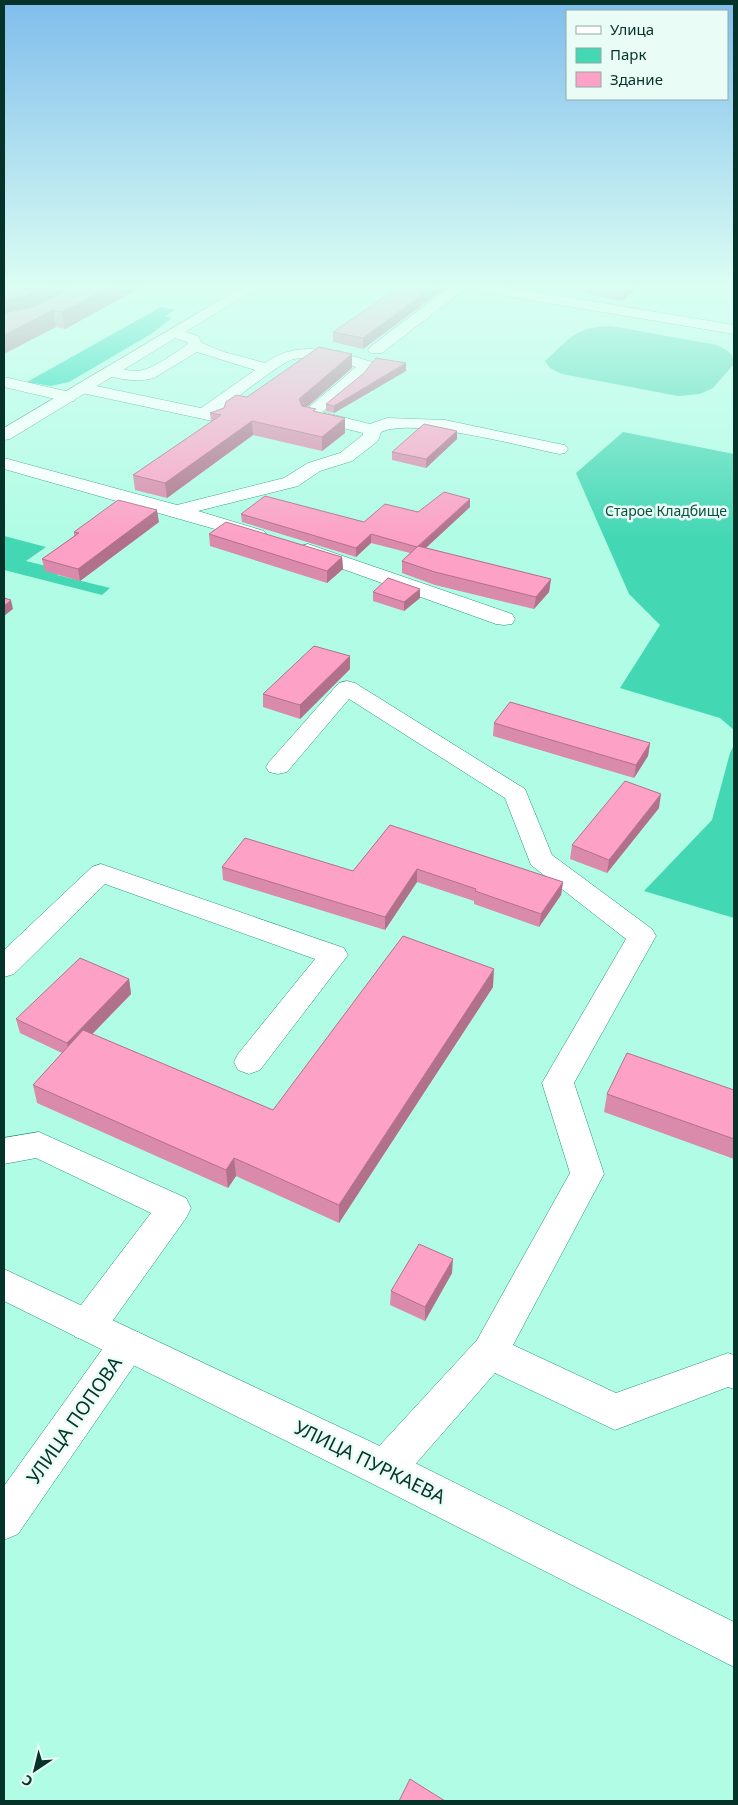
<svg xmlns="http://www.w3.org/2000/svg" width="738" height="1805" viewBox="0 0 738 1805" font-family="'Noto Sans',sans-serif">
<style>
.green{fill:#43d7b4}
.forest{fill:#00d4ae}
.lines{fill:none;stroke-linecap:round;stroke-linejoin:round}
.minor-casing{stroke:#249178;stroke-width:1}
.major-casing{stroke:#249178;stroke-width:1}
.minor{fill:#fff;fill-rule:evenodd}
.major{fill:#fff;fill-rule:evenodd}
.wall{fill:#da8aab}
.shaded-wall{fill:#b1718b}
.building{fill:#fda1c7;stroke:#b1718b}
.labels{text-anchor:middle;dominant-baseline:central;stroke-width:5;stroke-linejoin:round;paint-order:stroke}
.far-park-label{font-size:14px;fill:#075141;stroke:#eafcf6}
.near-street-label{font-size:19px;fill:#053329;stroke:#eafcf6}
</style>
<rect width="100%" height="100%" fill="#b0fce5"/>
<!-- green -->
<path class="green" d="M 611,326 L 717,345 C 726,350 734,352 734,364 L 713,388 L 700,394 L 678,396 L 562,374 L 550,368 L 545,361 C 571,338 574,327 611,326 Z
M 623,432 L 734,454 L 734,730 L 720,718 L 620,688 L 660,625 L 629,594 L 576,473 Z
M 4,536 L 46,547 L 26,561 L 62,570 L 57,575 L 110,588 L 102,595 L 4,570 Z
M 734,745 L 734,918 L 644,891 L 712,820 L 730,753 Z"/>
<!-- forest -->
<path class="forest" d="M 161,307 L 175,310 L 165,316 L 172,318 L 151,334 L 69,382 L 51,386 L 27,382 Z"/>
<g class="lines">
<!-- minor casing -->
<g class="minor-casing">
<path id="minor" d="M 452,285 L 494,285 L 734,325 L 734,334 L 465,289 L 382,353 L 370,353 L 368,350 L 370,347 Z
M 174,328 L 198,336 L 202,343 L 224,352 L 265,363 C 298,339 335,351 372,362 L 374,365 L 363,379 L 322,412 L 370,424 L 387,418 L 445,420 L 559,444 L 565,445 L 568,449 L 565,453 L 559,454 C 520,446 414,417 381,432 L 378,441 L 352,461 L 320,471 L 298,486 L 198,511 L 264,531 L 267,535 L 264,539 L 257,541 L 4,469 L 4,458 L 177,505 L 284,478 L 308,463 L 340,453 L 363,435 L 363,433 L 303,418 L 301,414 L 356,367 C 337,362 314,355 294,359 C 282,361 232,402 218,412 L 223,413 L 226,417 L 223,421 L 217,422 L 82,393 L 76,391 L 74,388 L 76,385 L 82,383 L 201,408 L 255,370 L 197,352 L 154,378 C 137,383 121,379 104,375 L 102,372 L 104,369 C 117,365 130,374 143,370 C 156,367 176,352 188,344 L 187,342 L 169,336 L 166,333 L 169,330 Z
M 4,377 L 74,393 L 76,397 L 74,401 L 68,402 L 4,387 Z
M 308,544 L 512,614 L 515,619 L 512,624 L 504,625 L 496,624 L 301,554 L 298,550 L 301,546 Z
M 347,681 L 355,683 L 525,789 L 552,855 L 652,929 L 656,936 L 574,1083 L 604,1174 L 513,1345 L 616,1393 L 728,1353 L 734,1355 L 734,1389 L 728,1387 L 615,1430 L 495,1373 L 399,1483 L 385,1488 L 371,1483 L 365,1469 L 371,1455 L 477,1340 L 570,1173 L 542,1083 L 626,939 L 531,865 L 505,798 L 349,699 L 287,772 L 278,774 L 269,772 L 266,767 L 269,762 L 339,683 Z
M 101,864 L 344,948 L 348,955 L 260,1070 L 249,1074 L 238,1070 L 234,1062 L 238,1054 L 315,959 L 105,884 L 14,974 L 4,977 L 4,950 L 92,867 Z
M 39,1132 L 186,1198 L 191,1208 L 186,1218 L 101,1337 L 88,1341 L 75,1337 L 70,1325 L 75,1313 L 151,1213 L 36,1158 L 4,1164 L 4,1138 Z
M 127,1328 L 140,1333 L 146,1345 L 140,1357 L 18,1534 L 4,1540 L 4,1486 L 114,1333 Z"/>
</g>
<!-- major casing -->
<g class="major-casing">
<path id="major" d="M 245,285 L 262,285 L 10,439 L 4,440 L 4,428 Z
M 4,1269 L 399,1455 L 734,1622 L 734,1667 L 371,1483 L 4,1301 Z"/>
</g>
<!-- minor -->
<use href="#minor" class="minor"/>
<!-- major -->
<use href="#major" class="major"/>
</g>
<!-- wall -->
<path class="wall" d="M 4,285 L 145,285 L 65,329 L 56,327 Z
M 587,285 L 641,285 L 622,301 L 586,294 Z
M 441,291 L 363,349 L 333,342 L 333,332 Z
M 352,354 L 352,368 L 307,407 L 316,412 L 345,433 L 322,451 L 253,435 L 167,498 L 135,490 L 133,475 L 211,422 L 210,413 L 224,408 L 247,397 Z
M 406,371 L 334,413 L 326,411 L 326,404 Z
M 457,431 L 457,439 L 426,468 L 392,460 L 392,452 Z
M 470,499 L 470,507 L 426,548 L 551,579 L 549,592 L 534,609 L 435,585 L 402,573 L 402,561 L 410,553 L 371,543 L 356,557 L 242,522 L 241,514 L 364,522 L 418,512 Z
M 159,522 L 80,581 L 45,571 L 42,559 L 74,536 L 74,532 Z
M 209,534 L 342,557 L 343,569 L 327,583 L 210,546 Z
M 373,592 L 420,598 L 404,611 L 373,601 Z
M 350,656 L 350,669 L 300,719 L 263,707 L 263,694 Z
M 494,723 L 650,743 L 648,756 L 634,778 L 493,736 Z
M 659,808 L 607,873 L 570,859 L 572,845 Z
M 390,825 L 563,882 L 561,895 L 539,927 L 474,904 L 474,901 L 417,882 L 385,930 L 223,880 L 222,867 L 353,871 Z
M 129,979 L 131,994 L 92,1034 L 273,1110 L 493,987 L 339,1223 L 236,1176 L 228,1188 L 37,1103 L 33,1085 L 62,1053 L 20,1033 L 16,1019 Z
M 734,1090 L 734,1159 L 604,1112 L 607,1094 Z
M 452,1273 L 425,1321 L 390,1305 L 391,1291 Z"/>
<!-- shaded-wall -->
<path class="shaded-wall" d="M 47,285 L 81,285 L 29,312 L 4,318 L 4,301 Z
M 113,285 L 145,285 L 65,329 L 62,312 Z
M 435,285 L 441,285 L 441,291 L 363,349 L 363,338 Z
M 630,285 L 641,285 L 622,301 L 623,291 Z
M 53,310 L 56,327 L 4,354 L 4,335 Z
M 352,354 L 352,368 L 299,414 L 299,399 Z
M 406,363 L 406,371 L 334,413 L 334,406 Z
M 345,418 L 345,433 L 322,451 L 322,437 Z
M 252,421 L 253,435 L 167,498 L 165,483 Z
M 457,431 L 457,439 L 426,468 L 426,459 Z
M 470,499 L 470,507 L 418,555 L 418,547 Z
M 157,510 L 159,522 L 80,581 L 78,569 Z
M 371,534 L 371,543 L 356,557 L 356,548 Z
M 342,557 L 343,569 L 327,583 L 327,571 Z
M 551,579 L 549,592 L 534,609 L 536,597 Z
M 420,589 L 420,598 L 404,611 L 404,602 Z
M 11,600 L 13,609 L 4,616 L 4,606 Z
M 350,656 L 350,669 L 300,719 L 300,705 Z
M 650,743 L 648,756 L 634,778 L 636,765 Z
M 661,794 L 659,808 L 607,873 L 609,860 Z
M 417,869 L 417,882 L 385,930 L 385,917 Z
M 563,882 L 561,895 L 539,927 L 541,914 Z
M 494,969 L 493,987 L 339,1223 L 339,1205 Z
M 129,979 L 131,994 L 70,1057 L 67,1043 Z
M 234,1158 L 236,1176 L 228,1188 L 226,1170 Z
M 453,1259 L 452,1273 L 425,1321 L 425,1307 Z"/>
<!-- building -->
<path class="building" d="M 4,285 L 47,285 L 27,296 L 4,301 Z
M 75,285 L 113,285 L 62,312 L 53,310 L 4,335 L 4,313 L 37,306 Z
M 402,285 L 435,285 L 363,338 L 333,332 Z
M 593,285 L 630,285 L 623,291 Z
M 319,347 L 352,354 L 299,399 L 302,406 L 316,409 L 313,411 L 345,418 L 322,437 L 252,421 L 165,483 L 133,475 L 221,415 L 210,413 L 224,408 L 226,402 L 236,395 L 247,397 Z
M 376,358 L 406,363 L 334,406 L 326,404 L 364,373 Z
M 424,424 L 457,431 L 426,459 L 392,452 Z
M 444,492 L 470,499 L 417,547 L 371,534 L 356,548 L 241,514 L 265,496 L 364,522 L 385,504 L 418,512 Z
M 118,500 L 157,510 L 78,569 L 42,559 L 79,533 L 74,532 Z
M 226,522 L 342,557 L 327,571 L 209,534 Z
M 418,546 L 551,579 L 536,597 L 435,572 L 402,561 Z
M 388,578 L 420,589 L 404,602 L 373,592 Z
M 4,598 L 11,600 L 4,606 Z
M 314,646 L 350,656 L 300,705 L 263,694 Z
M 510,702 L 650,743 L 636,765 L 494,723 Z
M 625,781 L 661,794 L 609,860 L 572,845 Z
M 390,825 L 563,882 L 541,914 L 475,891 L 476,889 L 417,869 L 385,917 L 222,867 L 245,838 L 353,871 Z
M 403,936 L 494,969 L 339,1205 L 234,1158 L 226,1170 L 33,1085 L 83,1030 L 273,1110 Z
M 80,958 L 129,979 L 67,1043 L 16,1019 Z
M 627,1053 L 734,1090 L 734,1139 L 607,1094 Z
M 419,1244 L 453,1259 L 425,1307 L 391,1291 Z
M 410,1779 L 445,1801 L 399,1801 Z"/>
<!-- sky -->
<linearGradient id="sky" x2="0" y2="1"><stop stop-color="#80bdec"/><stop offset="0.53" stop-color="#dbfef3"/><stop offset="1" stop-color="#dbfef3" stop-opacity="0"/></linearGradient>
<rect width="738" height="538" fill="url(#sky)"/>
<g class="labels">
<!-- far-park labels -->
<g class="far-park-label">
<text x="666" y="510">Старое Кладбище</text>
</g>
<!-- near-street labels -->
<g class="near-street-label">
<text transform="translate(74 1420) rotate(-55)">УЛИЦА ПОПОВА</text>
<text transform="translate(370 1462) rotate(26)">УЛИЦА ПУРКАЕВА</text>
</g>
</g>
<!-- border -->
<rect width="738" height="1805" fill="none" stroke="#053329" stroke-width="10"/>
<!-- legend -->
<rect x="566" y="10" width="162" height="90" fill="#eafcf6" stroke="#8eaca4"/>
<rect x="576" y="26" width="25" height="8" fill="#ffffff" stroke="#8eaca4"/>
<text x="610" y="35" font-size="15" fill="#053329">Улица</text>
<rect x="576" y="48" width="25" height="15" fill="#43d7b4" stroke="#8eaca4"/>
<text x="610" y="60" font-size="15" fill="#053329">Парк</text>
<rect x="576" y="72" width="25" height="15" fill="#fda1c7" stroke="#8eaca4"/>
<text x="610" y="85" font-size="15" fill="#053329">Здание</text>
<!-- north arrow -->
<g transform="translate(35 1770) rotate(215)" stroke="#eafcf6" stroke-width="4" paint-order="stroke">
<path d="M0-4L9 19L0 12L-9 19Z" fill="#053329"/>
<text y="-8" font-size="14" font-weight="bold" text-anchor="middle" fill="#053329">С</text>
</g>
</svg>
